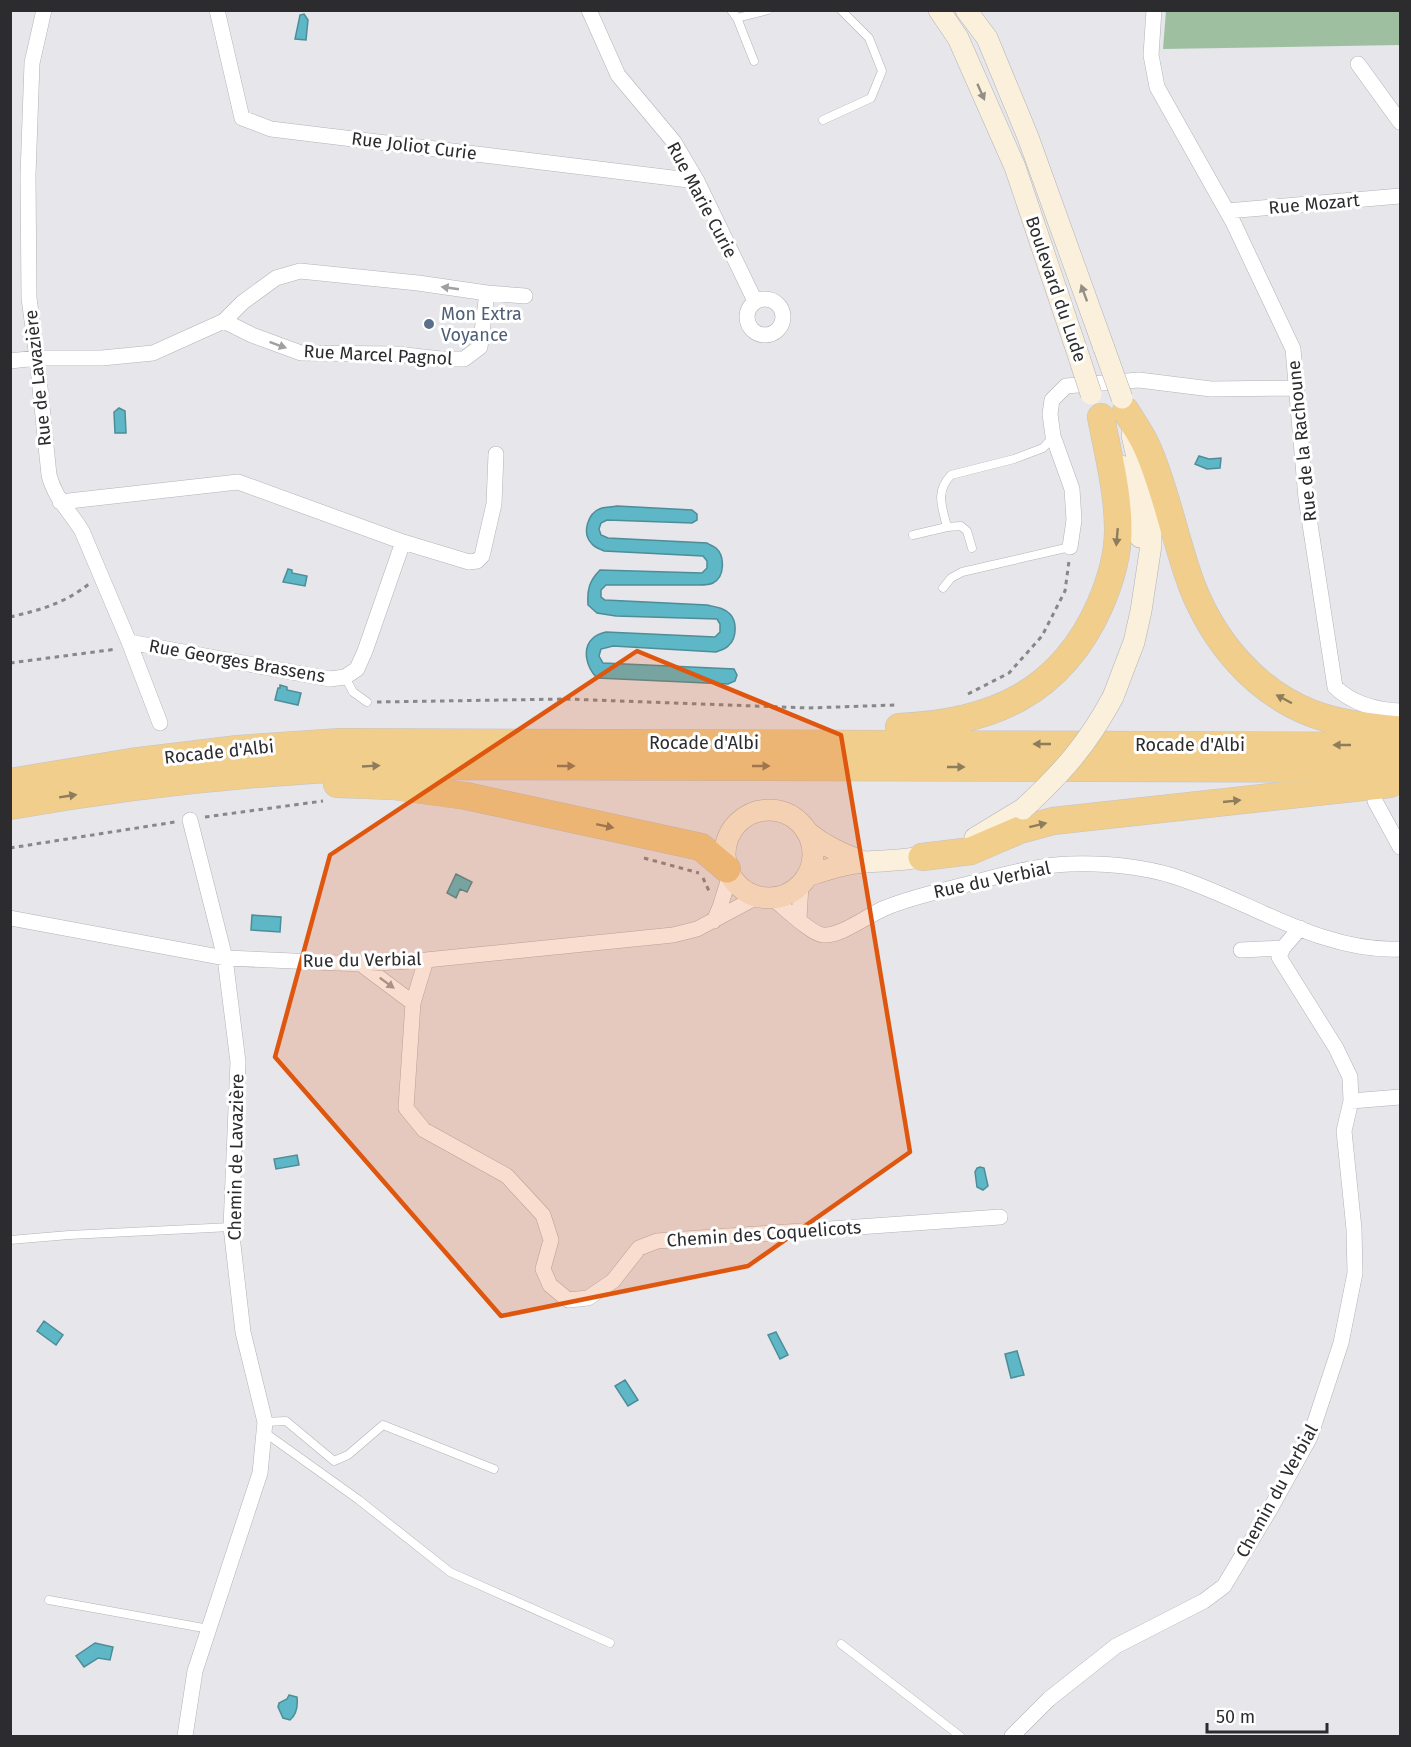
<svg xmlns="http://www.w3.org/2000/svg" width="1411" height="1747" viewBox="0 0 1411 1747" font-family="'Fira Sans',sans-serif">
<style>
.green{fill:#9ec0a1}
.water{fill:#5db7c6;stroke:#4e8d98;stroke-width:1.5}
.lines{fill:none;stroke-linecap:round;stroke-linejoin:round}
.lane-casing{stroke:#b2b3b7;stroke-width:9}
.street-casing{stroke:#b2b3b7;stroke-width:16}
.secondary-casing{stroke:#b2b3b7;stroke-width:22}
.highway-casing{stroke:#c4c4c4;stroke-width:28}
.path{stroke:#88888b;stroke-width:3;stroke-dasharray:4.5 4.5;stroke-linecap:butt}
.lane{stroke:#fff;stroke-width:8}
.street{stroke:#fff;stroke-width:15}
.secondary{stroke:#fbf0dc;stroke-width:21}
.highway{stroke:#f1ce8c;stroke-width:27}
.secondary-bridge-casing{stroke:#b2b3b7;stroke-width:22;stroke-linecap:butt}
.secondary-bridge{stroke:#fbf0dc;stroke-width:21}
.oneway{fill:#948e85}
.oneway2{fill:#a0a0a1}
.oneway3{fill:#8e7d5d}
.marked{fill:#df570e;fill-opacity:0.2;stroke:#df570e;stroke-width:4.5;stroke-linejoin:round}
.service-dot{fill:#5c6f8a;stroke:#fff;stroke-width:2}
.labels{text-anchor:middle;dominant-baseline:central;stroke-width:6;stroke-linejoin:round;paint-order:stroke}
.street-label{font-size:18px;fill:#2c2c2e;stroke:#fff}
.service-label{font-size:18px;fill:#4e5e75;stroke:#fff;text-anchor:start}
</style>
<rect width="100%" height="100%" fill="#e6e6eb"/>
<!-- green -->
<path class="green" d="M 1166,11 L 1400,11 L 1400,45 L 1163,49 Z"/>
<!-- water -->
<path class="water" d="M 304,14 L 308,20 L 306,40 L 295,39 L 300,15 Z
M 119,408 L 125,411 L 126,433 L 115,433 L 114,412 Z
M 1199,456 L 1209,459 L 1221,458 L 1220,468 L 1207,469 L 1195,464 Z
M 617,506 L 692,510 L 697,514 L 697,520 L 692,523 L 607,520 L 601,523 L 599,529 L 601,535 L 608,538 L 707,543 C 710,545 713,546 716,548 C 725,556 725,577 713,583 C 709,585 703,585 699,585 L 606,585 L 601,590 L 601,597 L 605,600 L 707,605 C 715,607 723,607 730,614 C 737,621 737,638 729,645 C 726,649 721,650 716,652 L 613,646 L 601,649 L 599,656 L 603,663 L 734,669 L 737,675 L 735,681 L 728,684 L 597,678 C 587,668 581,649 593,638 C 596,635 602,633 606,632 L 715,637 L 720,632 L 720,624 L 717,619 L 616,616 L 597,613 L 588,605 C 587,590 589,581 600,570 L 702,573 L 707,568 L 707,561 L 703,556 L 604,551 C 600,549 594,547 592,544 C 581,533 588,512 602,508 C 607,507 612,507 617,506 Z
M 288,569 L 292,570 L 292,573 L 307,576 L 305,586 L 283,582 Z
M 280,685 L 287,687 L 287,690 L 301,693 L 298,705 L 275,700 L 278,688 L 280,688 Z
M 456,874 L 472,882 L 467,892 L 460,889 L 456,898 L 447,893 Z
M 252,915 L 281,917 L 280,932 L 251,930 Z
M 297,1155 L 299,1165 L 276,1169 L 274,1159 Z
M 980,1167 L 984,1168 L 988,1186 L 983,1190 L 977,1187 L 975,1172 L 977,1168 Z
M 44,1321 L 63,1335 L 56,1345 L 37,1331 Z
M 776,1332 L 788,1355 L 780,1359 L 768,1335 Z
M 1017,1351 L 1024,1375 L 1011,1378 L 1005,1354 Z
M 625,1380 L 638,1400 L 628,1406 L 615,1386 Z
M 95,1643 L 113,1647 L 110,1660 L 98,1658 L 84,1667 L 76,1656 Z
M 289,1695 L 297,1697 C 298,1706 297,1714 290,1720 L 283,1718 L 278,1707 L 279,1703 L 287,1699 Z"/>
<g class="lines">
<!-- lane casing -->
<g class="lane-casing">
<path id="lane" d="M 731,10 L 737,18 L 754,61
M 737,18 L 768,10
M 823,120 L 871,98 L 882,71 L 869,38 L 841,10
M 947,527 C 942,506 935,492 951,475 L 1014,459 L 1043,448 L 1053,437
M 913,535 L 947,527 L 961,526 L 967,531 L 972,548
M 943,588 L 951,578 L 962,572 L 1070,547
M 345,677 L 353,692 L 367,702
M 10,1240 L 69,1235 L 231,1227
M 265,1422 L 286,1421 L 334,1461 L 348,1455 L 383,1425 L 494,1469
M 264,1432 L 359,1500 L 450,1572 L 610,1643
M 49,1600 L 209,1629
M 841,1644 L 960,1736"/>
</g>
<!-- street casing -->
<g class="street-casing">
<path id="street" d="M 44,10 L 32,63 L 28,175 L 29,298 L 37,358 L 49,475 C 55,499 70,511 82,531 L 129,642 L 160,723
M 217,10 L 242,118 L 271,129 L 697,181
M 589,10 L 618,75 L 674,142 L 697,181 L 755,301
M 1154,10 L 1151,55 L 1157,87 L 1233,222 L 1293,349 L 1306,498 L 1335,687 C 1353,704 1376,710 1400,711
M 1358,64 L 1400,122
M 1227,211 L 1400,196
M 487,293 L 525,296
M747 317a18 18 0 1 1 36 0a18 18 0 1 1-36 0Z
M 10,361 L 37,358 L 102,358 L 153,353 L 224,321 L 243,302 L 276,278 L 300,271 L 418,283 L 487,293 L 480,347 L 464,359 L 441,359 L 396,354 L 301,353 L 252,335 L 224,321
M 60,502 L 238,482 L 403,542 L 365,651 L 357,669 L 345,677 L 330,679 L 129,642
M 403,542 L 469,562 L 477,561 L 482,556 L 494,504 L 496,454
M 1070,547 L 1074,520 L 1072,489 L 1053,436 L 1050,414 L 1052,400 L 1066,386 L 1139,380 L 1211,389 L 1296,388
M 1375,801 L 1400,847
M 772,898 C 784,907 811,934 823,935 C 840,937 868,915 885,908 C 911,897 940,891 968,884 C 1001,876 1036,865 1070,864 C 1104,863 1140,866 1173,876 C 1247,899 1321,953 1400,949
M 10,918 L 225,958 L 361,964 L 426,960 L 673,935 L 697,929 L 757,897
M 799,919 L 801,884
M 714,921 L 720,907 L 730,875
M 1241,950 L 1283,948
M 426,960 L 413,1003 L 406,1108 L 424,1130 L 507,1176 L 543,1215 L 551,1240 L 543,1269 L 550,1285 L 568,1300 L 588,1298 L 613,1281 L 639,1248 L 657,1241 L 1000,1217
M 361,964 L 413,1003
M 1351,1101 L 1400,1097
M 185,1736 L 195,1671 L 260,1473 L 265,1422 L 243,1332 L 231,1227 L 238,1062 L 225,958 L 190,820
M 1012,1736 L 1049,1699 L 1116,1646 L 1204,1601 L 1224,1586 L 1269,1511 L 1310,1437 L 1341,1343 L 1355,1273 L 1354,1229 L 1344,1131 L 1351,1101 L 1350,1077 L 1336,1048 L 1279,957 L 1283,948 L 1300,928"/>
</g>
<!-- secondary casing -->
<g class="secondary-casing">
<path id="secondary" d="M 939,10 L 958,38 L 1015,167 L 1080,360
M 966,10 L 987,38 L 1028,137 L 1104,348
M 1121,466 L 1137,522 L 1140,537
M 1113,697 L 1134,642 L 1141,611 L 1151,545 L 1151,520 L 1132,435
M725 854a44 44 0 1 1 88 0a44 44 0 1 1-88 0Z
M 806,831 C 824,846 842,854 864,862
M 975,838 L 1023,809
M 807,876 C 826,870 846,863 866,862 C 890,860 911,861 935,853"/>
</g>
<!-- highway casing -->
<g class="highway-casing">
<path id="highway" d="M 1126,411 C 1133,423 1142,435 1147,447 C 1167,492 1175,541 1192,586 C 1214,642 1255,691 1311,713 C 1339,724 1371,727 1400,730
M 899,727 C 992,723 1061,693 1100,605 C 1110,582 1118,555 1118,530 C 1118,492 1108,454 1101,417
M 10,782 L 131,762 L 238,749 L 340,742 L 1400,746
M 337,784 L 393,786 L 466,796 L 600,825 L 701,847 L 727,869
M 10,806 C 135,784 259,771 385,766 L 1400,769
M 922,857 L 971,851 L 1020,830 L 1053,821 L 1390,784"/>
</g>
<!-- path -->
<path class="path" d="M 10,617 C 40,610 66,603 90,583
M 10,663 L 117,649
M 968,694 L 1009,673 L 1042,636 L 1065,591 L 1069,561
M 377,702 L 566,699 L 808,708 L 895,705
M 205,817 L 323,801
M 10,848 L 175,822
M 644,858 L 699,873
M 703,878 L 709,891"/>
<!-- lane -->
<use href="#lane" class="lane"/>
<!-- street -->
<use href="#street" class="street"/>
<!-- secondary -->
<use href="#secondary" class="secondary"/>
<!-- highway -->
<use href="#highway" class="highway"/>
<!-- secondary-bridge casing -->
<g class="secondary-bridge-casing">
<path id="secondary-bridge" d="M 1104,348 L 1122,398
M 1080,360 L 1091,394
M 1023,809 C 1063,772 1087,745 1113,697"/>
</g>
<!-- secondary-bridge -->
<use href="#secondary-bridge" class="secondary-bridge"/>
</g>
<!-- one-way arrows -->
<defs><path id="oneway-solid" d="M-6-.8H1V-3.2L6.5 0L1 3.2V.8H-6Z" transform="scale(1.5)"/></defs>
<g class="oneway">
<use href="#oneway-solid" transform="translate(981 92) rotate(66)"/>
<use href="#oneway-solid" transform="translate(1084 293) rotate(-110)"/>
</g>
<g class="oneway2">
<use href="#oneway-solid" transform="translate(450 288) rotate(-172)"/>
<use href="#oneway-solid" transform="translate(278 345) rotate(20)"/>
<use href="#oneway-solid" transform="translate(387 983) rotate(36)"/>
</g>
<g class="oneway3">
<use href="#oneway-solid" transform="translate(1117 537) rotate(95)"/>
<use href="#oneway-solid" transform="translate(1284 699) rotate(-152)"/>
<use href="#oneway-solid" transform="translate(1042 744) rotate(-180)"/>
<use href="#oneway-solid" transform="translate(1342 745) rotate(-180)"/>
<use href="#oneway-solid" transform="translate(371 766) rotate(-3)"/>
<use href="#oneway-solid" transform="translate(566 766)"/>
<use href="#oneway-solid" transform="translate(761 766)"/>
<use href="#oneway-solid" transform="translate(956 767)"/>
<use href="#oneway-solid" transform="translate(68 796) rotate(-9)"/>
<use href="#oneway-solid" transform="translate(1232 801) rotate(-6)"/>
<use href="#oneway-solid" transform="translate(1038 825) rotate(-14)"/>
<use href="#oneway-solid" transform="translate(605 826) rotate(12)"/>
</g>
<!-- marked area -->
<path class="marked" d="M 637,651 L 841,735 L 910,1152 L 748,1266 L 501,1316 L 275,1057 L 330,855 Z"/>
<!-- markers -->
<circle class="service-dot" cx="429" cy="324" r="6"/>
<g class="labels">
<!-- street labels -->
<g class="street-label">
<text transform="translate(414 146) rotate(7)">Rue Joliot Curie</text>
<text transform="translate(702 200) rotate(62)">Rue Marie Curie</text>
<text transform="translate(1314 204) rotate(-5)">Rue Mozart</text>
<text transform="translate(1056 289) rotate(71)">Boulevard du Lude</text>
<text transform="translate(378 355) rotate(3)">Rue Marcel Pagnol</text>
<text transform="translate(38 378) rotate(-96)">Rue de Lavazière</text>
<text transform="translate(1302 441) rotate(-96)">Rue de la Rachoune</text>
<text transform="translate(237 661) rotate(10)">Rue Georges Brassens</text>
<text x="704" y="743">Rocade d'Albi</text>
<text x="1190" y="745">Rocade d'Albi</text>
<text transform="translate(219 752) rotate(-6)">Rocade d'Albi</text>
<text transform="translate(992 880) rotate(-12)">Rue du Verbial</text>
<text transform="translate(362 960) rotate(-1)">Rue du Verbial</text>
<text transform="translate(236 1157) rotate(-89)">Chemin de Lavazière</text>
<text transform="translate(764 1234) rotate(-4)">Chemin des Coquelicots</text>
<text transform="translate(1277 1491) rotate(-61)">Chemin du Verbial</text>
</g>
<!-- service labels -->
<g class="service-label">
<text x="441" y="314">Mon Extra<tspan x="441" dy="21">Voyance</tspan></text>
</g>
</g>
<!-- border -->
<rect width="1411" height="1747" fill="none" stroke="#2c2c2e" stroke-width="24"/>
<!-- scale -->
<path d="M1207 1723v9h120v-9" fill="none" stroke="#2c2c2e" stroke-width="3"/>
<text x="1216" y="1723" font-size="18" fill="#2c2c2e" stroke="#ffffff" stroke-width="4.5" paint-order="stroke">50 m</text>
</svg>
